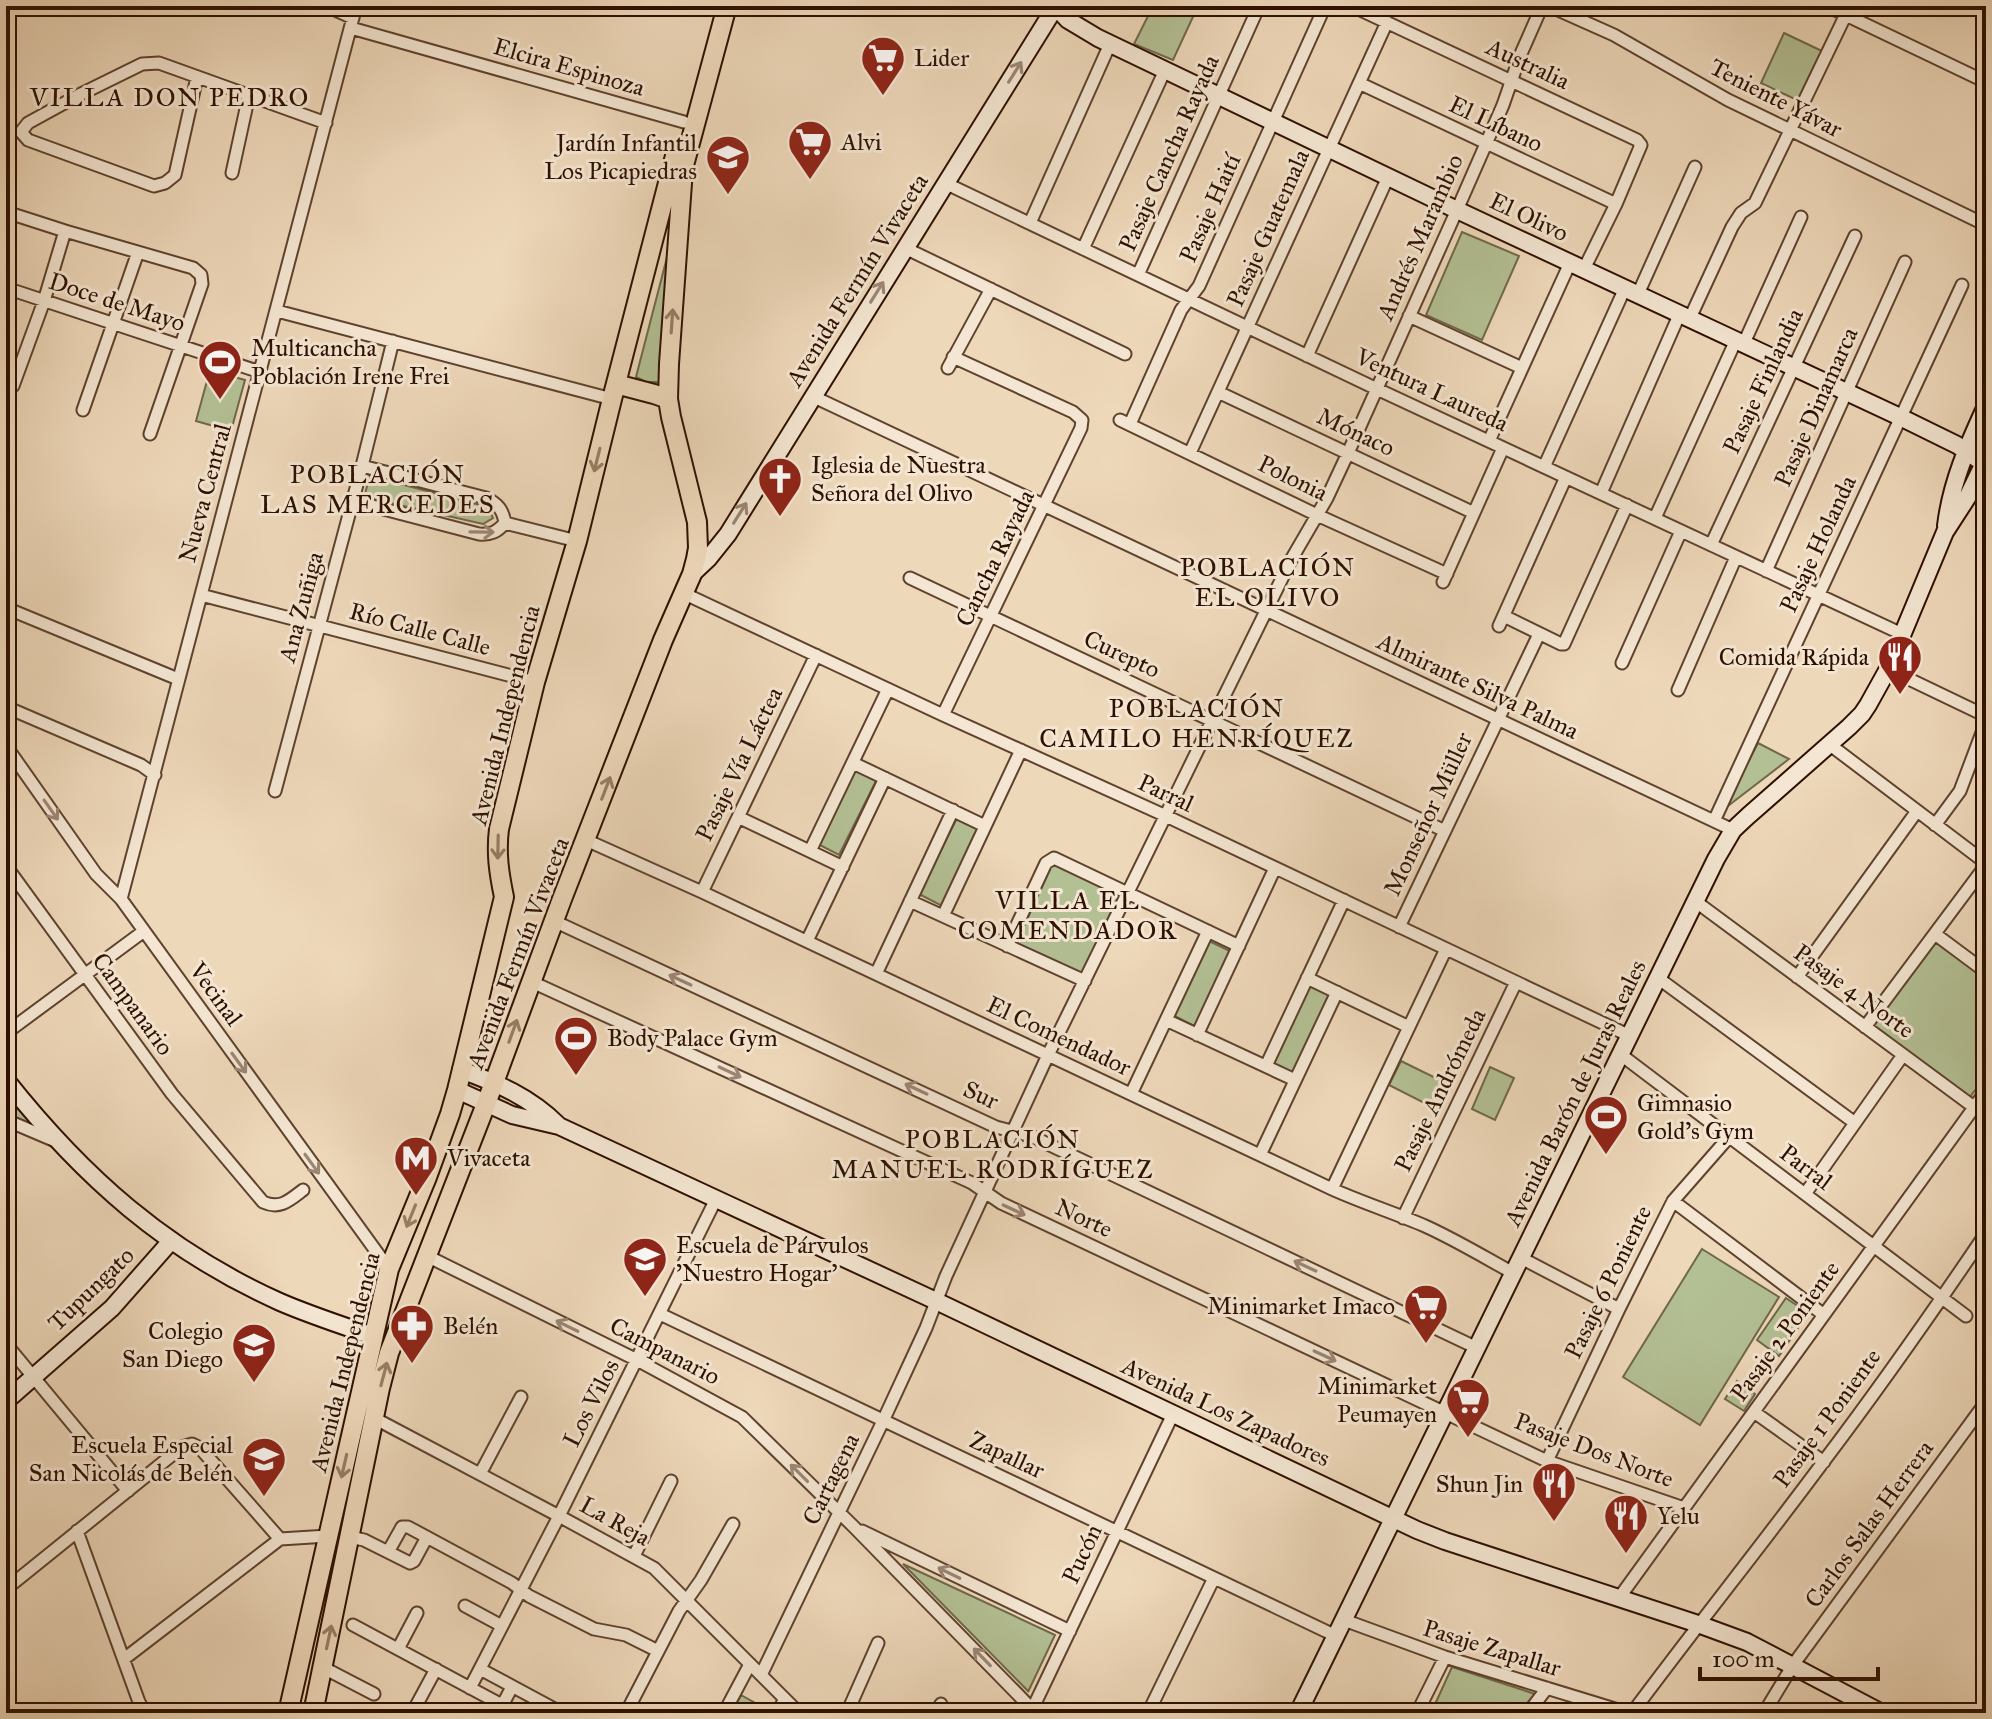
<svg xmlns="http://www.w3.org/2000/svg" width="1992" height="1719" viewBox="0 0 1992 1719" font-family="'IM FELL Great Primer',serif">
<style>
.green{fill:#b3c094;stroke:#70684a;stroke-width:2}
.lines{fill:none;stroke-linecap:round;stroke-linejoin:round}
.street-casing{stroke:#5e422e;stroke-width:15}
.secondary-casing{stroke:#2e1000;stroke-width:20}
.primary-casing{stroke:#2e1000;stroke-width:22}
.street{stroke:#f4e6d2;stroke-width:11}
.secondary{stroke:#f4e6d2;stroke-width:16}
.primary{stroke:#eed8ba;stroke-width:18}
.oneway{stroke:#9b8674}
.oneway2{stroke:#987e66}
.labels{text-anchor:middle;dominant-baseline:central;stroke-width:6;stroke-linejoin:round;paint-order:stroke}
.poi-label{font-size:24px;fill:#2e1000;stroke:#f4e6d2;text-anchor:start}
.street-label{font-size:24px;fill:#2e1000;stroke:#f4e6d2}
.neighbourhood-label{font-size:26px;letter-spacing:2px;fill:#2e1000;stroke:#f4e6d2}
</style>
<rect width="100%" height="100%" fill="#eed8ba"/>
<filter id="stains"><feTurbulence type="fractalNoise" baseFrequency=".0025" numOctaves="4"/><feColorMatrix values="0 0 0 0 .2 0 0 0 0 .09 0 0 0 0 .02 0 0 0 .5 -.17"/></filter>
<radialGradient id="worn" r=".72"><stop offset=".6" stop-color="#630" stop-opacity="0"/><stop offset="1" stop-color="#630" stop-opacity=".3"/></radialGradient>
<!-- green -->
<path class="green" d="M 1156,6 L 1198,6 L 1173,60 L 1134,44 L 1148,16 Z
M 1784,33 L 1822,51 L 1799,101 L 1761,83 Z
M 1462,232 L 1519,256 L 1482,340 L 1426,315 Z
M 672,238 L 660,382 L 646,382 L 636,377 Z
M 210,370 L 245,380 L 231,431 L 196,421 Z
M 370,476 L 488,507 L 493,518 L 483,524 L 364,497 Z
M 1758,743 L 1789,759 L 1724,809 Z
M 854,767 L 877,779 L 839,855 L 816,843 Z
M 957,818 L 980,830 L 942,906 L 919,894 Z
M 1051,866 L 1062,866 L 1122,894 L 1083,977 L 1016,944 Z
M 1207,940 L 1234,953 L 1198,1028 L 1171,1014 Z
M 1935,941 L 1986,979 L 1986,1076 L 1969,1098 L 1872,1025 Z
M 1310,982 L 1333,993 L 1293,1074 L 1270,1063 Z
M 1401,1061 L 1452,1086 L 1440,1111 L 1389,1085 Z
M 1490,1067 L 1514,1078 L 1495,1120 L 1472,1109 Z
M 6,1091 L 37,1128 L 6,1115 Z
M 1702,1249 L 1779,1297 L 1700,1425 L 1623,1377 Z
M 1786,1298 L 1808,1313 L 1779,1356 L 1757,1340 Z
M 1737,1381 L 1755,1394 L 1744,1411 L 1725,1399 Z
M 903,1564 L 1055,1635 L 1028,1692 L 1028,1691 Z
M 1452,1667 L 1535,1694 L 1521,1713 L 1431,1713 Z
M 741,1695 L 773,1713 L 731,1713 Z"/>
<g class="lines">
<!-- street casing -->
<g class="street-casing">
<path id="street" d="M 326,6 L 353,18
M 1352,6 L 1637,140 L 1641,145 L 1616,204 L 1584,269
M 1549,6 L 1614,35 L 1728,100 L 1986,225
M 1827,6 L 1986,82
M 351,28 L 684,122
M 197,77 L 175,175 L 165,183 L 154,186 L 28,140 L 21,132 L 28,123 L 79,95 L 142,64 L 159,63 L 326,123
M 1359,83 L 1616,204
M 232,173 L 249,95
M 945,183 L 1377,389 L 1902,634
M 6,212 L 65,231 L 193,268 L 201,275 L 202,284 L 150,434
M 1030,223 L 1110,44
M 905,248 L 1125,354
M 1083,249 L 1165,70
M 1138,275 L 1259,6
M 6,288 L 260,372
M 1638,294 L 1695,167
M 277,311 L 612,399
M 1409,316 L 1522,368
M 1690,318 L 1732,227 L 1741,213 L 1755,203 L 1850,6
M 1744,343 L 1801,217
M 1307,356 L 1388,177
M 948,368 L 991,289
M 13,386 L 44,301 L 65,231
M 1218,392 L 1474,513
M 812,396 L 1733,830
M 83,410 L 138,252
M 1120,420 L 1317,515 L 1447,574
M 1130,424 L 1181,310 L 1199,286 L 1325,6
M 1489,441 L 1570,263
M 1190,453 L 1387,22
M 1544,467 L 1625,288
M 1601,493 L 1680,313
M 353,501 L 479,534 C 491,535 497,532 505,523 C 503,510 498,504 486,498 L 362,466
M 1655,518 L 1736,340
M 505,523 L 577,541
M 1711,545 L 1855,236
M 1766,571 L 1905,262
M 910,578 L 1445,831
M 1443,582 L 1503,448
M 683,593 L 943,715 L 1166,816 L 1630,1036
M 201,595 L 535,682
M 6,608 L 178,679
M 1504,616 L 1561,644 L 1564,644 L 1627,505
M 1499,626 L 1566,477
M 1622,663 L 1681,531
M 1888,669 L 1986,716
M 1678,690 L 1736,557
M 6,707 L 141,765 L 155,775
M 943,715 L 1081,428 L 1082,420 L 1073,412 L 953,357
M 1829,744 L 1986,863
M 6,746 L 96,874 L 121,899 L 389,1269
M 853,763 L 985,826
M 275,791 L 362,466 L 393,341
M 738,817 L 843,867
M 1714,821 L 1962,285
M 1935,825 L 1960,791 L 1986,722
M 586,840 L 702,892 L 1332,1189 C 1363,1203 1395,1213 1425,1226 C 1456,1240 1484,1257 1513,1273
M 810,851 L 888,689
M 6,866 L 172,1094 L 263,1202 C 280,1210 290,1200 303,1190
M 702,892 L 816,655
M 121,899 L 356,6
M 910,901 L 1085,981
M 1695,901 L 1986,1116
M 943,916 L 1021,750
M 554,921 L 996,1127 L 1031,1136 L 1477,1348
M 1399,927 L 1539,634
M 1935,934 L 1986,972
M 807,941 L 885,778
M 1007,946 L 1046,863 L 1054,858 L 1239,946
M 876,974 L 953,810
M 1797,977 L 1917,811
M 1307,978 L 1409,1027
M 1658,978 L 1855,1123
M 532,982 L 972,1183 L 1001,1203 L 1547,1461 L 1684,1508
M 1166,1020 L 1295,1080
M 1865,1027 L 1986,865
M 6,1033 L 144,931
M 1197,1035 L 1275,868
M 1620,1054 L 1966,1316
M 1266,1066 L 1344,900
M 1131,1094 L 1208,931
M 6,1120 L 53,1140
M 1260,1155 L 1337,992
M 1332,1189 L 1446,949
M 1805,1194 L 1903,1055
M 1673,1201 L 1824,1315
M 1403,1218 L 1516,982
M 427,1256 L 637,1360 L 742,1417 L 854,1527 L 1036,1713
M 1521,1258 L 1619,1309
M 660,1314 L 1336,1636
M 6,1344 L 128,1491
M 1754,1412 L 1824,1462
M 374,1418 L 559,1516 L 654,1568 L 799,1713
M 1547,1461 L 1619,1309 L 1673,1201 L 1729,1137
M 480,1474 L 521,1397
M 77,1531 L 139,1702 L 145,1713
M 862,1531 L 1070,1631
M 350,1537 L 364,1540 L 410,1563 L 414,1561 L 427,1537
M 388,1552 L 402,1527 L 408,1527 L 512,1583 L 529,1596 L 594,1629 L 626,1635 L 658,1651
M 634,1556 L 671,1481
M 6,1589 L 182,1447 L 192,1444 L 200,1448 L 280,1539 L 328,1536
M 1619,1598 L 1986,1091
M 465,1606 L 502,1626
M 1344,1620 L 1445,1657 L 1628,1713
M 353,1625 L 502,1705
M 398,1649 L 417,1613
M 124,1659 L 280,1539
M 322,1667 L 374,1694
M 480,1669 L 562,1713
M 761,1675 L 883,1421 L 926,1328 L 946,1276 L 1048,1055 L 1291,560 L 1327,498 L 1348,453 L 1457,210 L 1503,105 L 1520,56 L 1542,6
M 470,1688 L 559,1516 L 716,1199
M 1302,1705 L 1319,1713
M 416,1706 L 436,1669
M 1031,1712 L 1173,1414
M 498,1713 L 512,1687
M 626,1713 L 679,1611 L 701,1580 L 733,1524
M 724,1713 L 750,1664
M 777,1713 L 785,1699
M 847,1713 L 878,1643
M 936,1713 L 941,1704
M 1148,1713 L 1214,1578
M 1417,1713 L 1445,1657
M 1528,1713 L 1547,1688
M 1632,1713 C 1695,1628 1761,1546 1824,1461 C 1880,1387 1934,1310 1986,1233
M 1764,1713 L 1793,1665 L 1986,1402"/>
</g>
<!-- secondary casing -->
<g class="secondary-casing">
<path id="secondary" d="M 1055,6 L 1068,20 L 1098,38 L 1457,210 L 1900,417 L 1957,445 L 1986,465
M 1946,526 C 1951,483 1968,445 1986,406
M 692,574 L 708,559 L 728,534 L 1056,6
M 461,1070 C 497,1083 530,1097 558,1125
M 6,1080 C 83,1177 166,1251 280,1302 C 310,1315 341,1325 373,1336
M 457,1090 L 512,1115 L 559,1126 L 936,1301 L 1417,1530 L 1445,1541 L 1698,1624 L 1747,1642 L 1882,1713
M 6,1401 L 112,1308 L 171,1241
M 1298,1713 L 1716,859 L 1733,830 L 1748,816 L 1849,727 L 1862,714 L 1868,705 L 1888,669 L 1945,532 L 1967,498 L 1986,459"/>
</g>
<!-- primary casing -->
<g class="primary-casing">
<path id="primary" d="M 616,384 L 654,394 L 668,399
M 288,1713 L 389,1269 L 427,1177 L 450,1114 L 457,1090 L 504,897 C 499,873 496,853 499,829 L 535,682 L 577,541 L 612,399 L 676,152
M 313,1713 L 380,1388 L 389,1353 L 486,1104 L 562,899 L 663,640 L 692,574 L 696,559 L 698,548 L 697,522 L 671,417 L 668,399 L 669,364 L 683,169 L 727,6"/>
</g>
<!-- street -->
<use href="#street" class="street"/>
<!-- secondary -->
<use href="#secondary" class="secondary"/>
<!-- primary -->
<use href="#primary" class="primary"/>
</g>
<!-- one-way arrows -->
<defs><path id="oneway-shaft" d="M-6 0H5M1.5-3L5.5 0L1.5 3" fill="none" stroke-width="1.6" stroke-linecap="round" stroke-linejoin="round" transform="scale(2)"/></defs>
<g class="oneway">
<use href="#oneway-shaft" transform="translate(1015 72) rotate(-58)"/>
<use href="#oneway-shaft" transform="translate(877 292) rotate(-58)"/>
<use href="#oneway-shaft" transform="translate(740 513) rotate(-58)"/>
<use href="#oneway-shaft" transform="translate(482 532) rotate(1)"/>
<use href="#oneway-shaft" transform="translate(51 810) rotate(55)"/>
<use href="#oneway-shaft" transform="translate(680 980) rotate(-155)"/>
<use href="#oneway-shaft" transform="translate(239 1063) rotate(54)"/>
<use href="#oneway-shaft" transform="translate(730 1072) rotate(25)"/>
<use href="#oneway-shaft" transform="translate(916 1089) rotate(-155)"/>
<use href="#oneway-shaft" transform="translate(312 1164) rotate(54)"/>
<use href="#oneway-shaft" transform="translate(1014 1210) rotate(25)"/>
<use href="#oneway-shaft" transform="translate(1305 1266) rotate(-155)"/>
<use href="#oneway-shaft" transform="translate(567 1326) rotate(-154)"/>
<use href="#oneway-shaft" transform="translate(1325 1356) rotate(25)"/>
<use href="#oneway-shaft" transform="translate(799 1473) rotate(-135)"/>
<use href="#oneway-shaft" transform="translate(949 1573) rotate(-154)"/>
<use href="#oneway-shaft" transform="translate(982 1657) rotate(-134)"/>
</g>
<g class="oneway2">
<use href="#oneway-shaft" transform="translate(672 321) rotate(-86)"/>
<use href="#oneway-shaft" transform="translate(597 460) rotate(104)"/>
<use href="#oneway-shaft" transform="translate(606 788) rotate(-69)"/>
<use href="#oneway-shaft" transform="translate(498 847) rotate(91)"/>
<use href="#oneway-shaft" transform="translate(513 1031) rotate(-70)"/>
<use href="#oneway-shaft" transform="translate(411 1216) rotate(112)"/>
<use href="#oneway-shaft" transform="translate(384 1374) rotate(-75)"/>
<use href="#oneway-shaft" transform="translate(344 1466) rotate(103)"/>
<use href="#oneway-shaft" transform="translate(329 1637) rotate(-78)"/>
</g>
<!-- icons -->
<defs>
<g id="supermarket-pin" transform="scale(2.3)"><path d="M0 17L-7.5 6A9.5 9.5 0 1 1 7.5 6Z" fill="#8f2418" stroke="#f4e6d2"/><path d="M-6-5.5h2.5l.6 2H6L4.5 2H-2.5L-4.4-4H-6ZM-1.5 3.2a1.3 1.3 0 1 0 .1 0ZM3 3.2a1.3 1.3 0 1 0 .1 0Z" fill="#fff"/></g>
<g id="school-pin" transform="scale(2.3)"><path d="M0 17L-7.5 6A9.5 9.5 0 1 1 7.5 6Z" fill="#8f2418" stroke="#f4e6d2"/><path d="M0-5L7-2L0 1L-7-2ZM-4 1L0 2.5L4 1V4Q0 6-4 4Z" fill="#fff"/></g>
<g id="stadium-pin" transform="scale(2.3)"><path d="M0 17L-7.5 6A9.5 9.5 0 1 1 7.5 6Z" fill="#8f2418" stroke="#f4e6d2"/><path d="M0-5a6.5 5 0 1 0 0 10a6.5 5 0 1 0 0-10ZM-3.5-1.8h7v3.6h-7Z" fill="#fff"/></g>
<g id="church-pin" transform="scale(2.3)"><path d="M0 17L-7.5 6A9.5 9.5 0 1 1 7.5 6Z" fill="#8f2418" stroke="#f4e6d2"/><path d="M-1.2-6h2.4v3.5h3.3v2.4h-3.3V6h-2.4V-.1h-3.3v-2.4h3.3Z" fill="#fff"/></g>
<g id="restaurant-pin" transform="scale(2.3)"><path d="M0 17L-7.5 6A9.5 9.5 0 1 1 7.5 6Z" fill="#8f2418" stroke="#f4e6d2"/><path d="M-5-6h1v4h1v-4h1v4h1v-4h1v5L-1.5 .5V6h-2V.5L-5-1ZM5-6V6H3V1.5H1.5Q1.5-4 5-6Z" fill="#fff"/></g>
<g id="metro-pin" transform="scale(2.3)"><path d="M0 17L-7.5 6A9.5 9.5 0 1 1 7.5 6Z" fill="#8f2418" stroke="#f4e6d2"/><path d="M-5.5 5V-5H-3L0 0L3-5H5.5V5H3V-.5L0 4L-3-.5V5Z" fill="#fff"/></g>
<g id="pharmacy-pin" transform="scale(2.3)"><path d="M0 17L-7.5 6A9.5 9.5 0 1 1 7.5 6Z" fill="#8f2418" stroke="#f4e6d2"/><path d="M-2-6h4v4h4v4h-4v4h-4v-4h-4v-4h4Z" fill="#fff"/></g>
</defs>
<g fill-rule="evenodd">
<use href="#supermarket-pin" x="883" y="58"/>
<use href="#supermarket-pin" x="810" y="142"/>
<use href="#school-pin" x="728" y="157"/>
<use href="#stadium-pin" x="220" y="362"/>
<use href="#church-pin" x="780" y="479"/>
<use href="#restaurant-pin" x="1900" y="657"/>
<use href="#stadium-pin" x="576" y="1038"/>
<use href="#stadium-pin" x="1606" y="1117"/>
<use href="#metro-pin" x="416" y="1158"/>
<use href="#school-pin" x="645" y="1259"/>
<use href="#supermarket-pin" x="1426" y="1306"/>
<use href="#pharmacy-pin" x="412" y="1326"/>
<use href="#school-pin" x="254" y="1345"/>
<use href="#supermarket-pin" x="1468" y="1400"/>
<use href="#school-pin" x="264" y="1459"/>
<use href="#restaurant-pin" x="1554" y="1484"/>
<use href="#restaurant-pin" x="1626" y="1516"/>
</g>
<g class="labels">
<!-- poi labels -->
<g class="poi-label">
<text x="914" y="58">Lider</text>
<text x="841" y="142">Alvi</text>
<text x="697" y="143" text-anchor="end">Jardín Infantil<tspan x="697" dy="28">Los Picapiedras</tspan></text>
<text x="251" y="348">Multicancha<tspan x="251" dy="28">Población Irene Frei</tspan></text>
<text x="811" y="465">Iglesia de Nuestra<tspan x="811" dy="28">Señora del Olivo</tspan></text>
<text x="1869" y="657" text-anchor="end">Comida Rápida</text>
<text x="607" y="1038">Body Palace Gym</text>
<text x="1637" y="1103">Gimnasio<tspan x="1637" dy="28">Gold's Gym</tspan></text>
<text x="447" y="1158">Vivaceta</text>
<text x="676" y="1245">Escuela de Párvulos<tspan x="676" dy="28">'Nuestro Hogar'</tspan></text>
<text x="1395" y="1306" text-anchor="end">Minimarket Imaco</text>
<text x="443" y="1326">Belén</text>
<text x="223" y="1331" text-anchor="end">Colegio<tspan x="223" dy="28">San Diego</tspan></text>
<text x="1437" y="1386" text-anchor="end">Minimarket<tspan x="1437" dy="28">Peumayen</tspan></text>
<text x="233" y="1445" text-anchor="end">Escuela Especial<tspan x="233" dy="28">San Nicolás de Belén</tspan></text>
<text x="1523" y="1484" text-anchor="end">Shun Jin</text>
<text x="1657" y="1516">Yelu</text>
</g>
<!-- street labels -->
<g class="street-label">
<text transform="translate(1528 64) rotate(25)">Australia</text>
<text transform="translate(569 67) rotate(16)">Elcira Espinoza</text>
<text transform="translate(1776 98) rotate(27)">Teniente Yávar</text>
<text transform="translate(1496 124) rotate(25)">El Líbano</text>
<text transform="translate(1169 153) rotate(-66)">Pasaje Cancha Rayada</text>
<text transform="translate(1210 208) rotate(-66)">Pasaje Haití</text>
<text transform="translate(1529 217) rotate(25)">El Olivo</text>
<text transform="translate(1268 228) rotate(-66)">Pasaje Guatemala</text>
<text transform="translate(1420 237) rotate(-66)">Andrés Marambio</text>
<text transform="translate(857 280) rotate(-58)">Avenida Fermín Vivaceta</text>
<text transform="translate(117 302) rotate(18)">Doce de Mayo</text>
<text transform="translate(1763 381) rotate(-65)">Pasaje Finlandia</text>
<text transform="translate(1432 390) rotate(25)">Ventura Laureda</text>
<text transform="translate(1816 407) rotate(-66)">Pasaje Dinamarca</text>
<text transform="translate(1356 432) rotate(25)">Mónaco</text>
<text transform="translate(1293 478) rotate(26)">Polonia</text>
<text transform="translate(205 493) rotate(-75)">Nueva Central</text>
<text transform="translate(1818 544) rotate(-65)">Pasaje Holanda</text>
<text transform="translate(995 558) rotate(-64)">Cancha Rayada</text>
<text transform="translate(301 607) rotate(-75)">Ana Zuñiga</text>
<text transform="translate(420 629) rotate(15)">Río Calle Calle</text>
<text transform="translate(1122 654) rotate(25)">Curepto</text>
<text transform="translate(1478 686) rotate(25)">Almirante Silva Palma</text>
<text transform="translate(505 715) rotate(-76)">Avenida Independencia</text>
<text transform="translate(739 764) rotate(-64)">Pasaje Vía Láctea</text>
<text transform="translate(1166 793) rotate(25)">Parral</text>
<text transform="translate(1428 814) rotate(-65)">Monseñor Müller</text>
<text transform="translate(518 953) rotate(-69)">Avenida Fermín Vivaceta</text>
<text transform="translate(1854 991) rotate(36)">Pasaje 4 Norte</text>
<text transform="translate(216 994) rotate(54)">Vecinal</text>
<text transform="translate(133 1004) rotate(54)">Campanario</text>
<text transform="translate(1059 1036) rotate(25)">El Comendador</text>
<text transform="translate(1440 1090) rotate(-64)">Pasaje Andrómeda</text>
<text transform="translate(1575 1093) rotate(-64)">Avenida Barón de Juras Reales</text>
<text transform="translate(981 1095) rotate(25)">Sur</text>
<text transform="translate(1806 1167) rotate(37)">Parral</text>
<text transform="translate(1084 1218) rotate(25)">Norte</text>
<text transform="translate(1608 1282) rotate(-64)">Pasaje 6 Poniente</text>
<text transform="translate(91 1289) rotate(-44)">Tupungato</text>
<text transform="translate(1785 1331) rotate(-54)">Pasaje 2 Poniente</text>
<text transform="translate(665 1351) rotate(27)">Campanario</text>
<text transform="translate(345 1362) rotate(-76)">Avenida Independencia</text>
<text transform="translate(591 1403) rotate(-63)">Los Vilos</text>
<text transform="translate(1226 1412) rotate(25)">Avenida Los Zapadores</text>
<text transform="translate(1827 1418) rotate(-54)">Pasaje 1 Poniente</text>
<text transform="translate(1594 1450) rotate(21)">Pasaje Dos Norte</text>
<text transform="translate(1007 1455) rotate(25)">Zapallar</text>
<text transform="translate(831 1479) rotate(-64)">Cartagena</text>
<text transform="translate(615 1521) rotate(29)">La Reja</text>
<text transform="translate(1869 1524) rotate(-54)">Carlos Salas Herrera</text>
<text transform="translate(1082 1554) rotate(-65)">Pucón</text>
<text transform="translate(1492 1648) rotate(17)">Pasaje Zapallar</text>
</g>
<!-- neighbourhood labels -->
<g class="neighbourhood-label">
<text x="170" y="97">VILLA DON PEDRO</text>
<text x="378" y="474">POBLACIÓN<tspan x="378" dy="30">LAS MERCEDES</tspan></text>
<text x="1268" y="567">POBLACIÓN<tspan x="1268" dy="30">EL OLIVO</tspan></text>
<text x="1197" y="708">POBLACIÓN<tspan x="1197" dy="30">CAMILO HENRÍQUEZ</tspan></text>
<text x="1068" y="900">VILLA EL<tspan x="1068" dy="30">COMENDADOR</tspan></text>
<text x="993" y="1139">POBLACIÓN<tspan x="993" dy="30">MANUEL RODRÍGUEZ</tspan></text>
</g>
</g>
<!-- margin -->
<rect width="1992" height="1719" fill="none" stroke="#eed8ba" stroke-width="32"/>
<rect x="8" y="8" width="1976" height="1703" fill="none" stroke="#2e1000" stroke-width="4"/>
<rect x="16" y="16" width="1960" height="1687" fill="none" stroke="#2e1000" stroke-width="2"/>
<!-- scale -->
<path d="M1700 1667v12h178v-12" fill="none" stroke="#2e1000" stroke-width="4"/>
<text x="1712" y="1667" font-size="24" fill="#2e1000" stroke="#f4e6d2" stroke-width="6" paint-order="stroke">100 m</text>
<rect width="100%" height="100%" filter="url(#stains)"/>
<rect width="100%" height="100%" fill="url(#worn)"/>
</svg>
